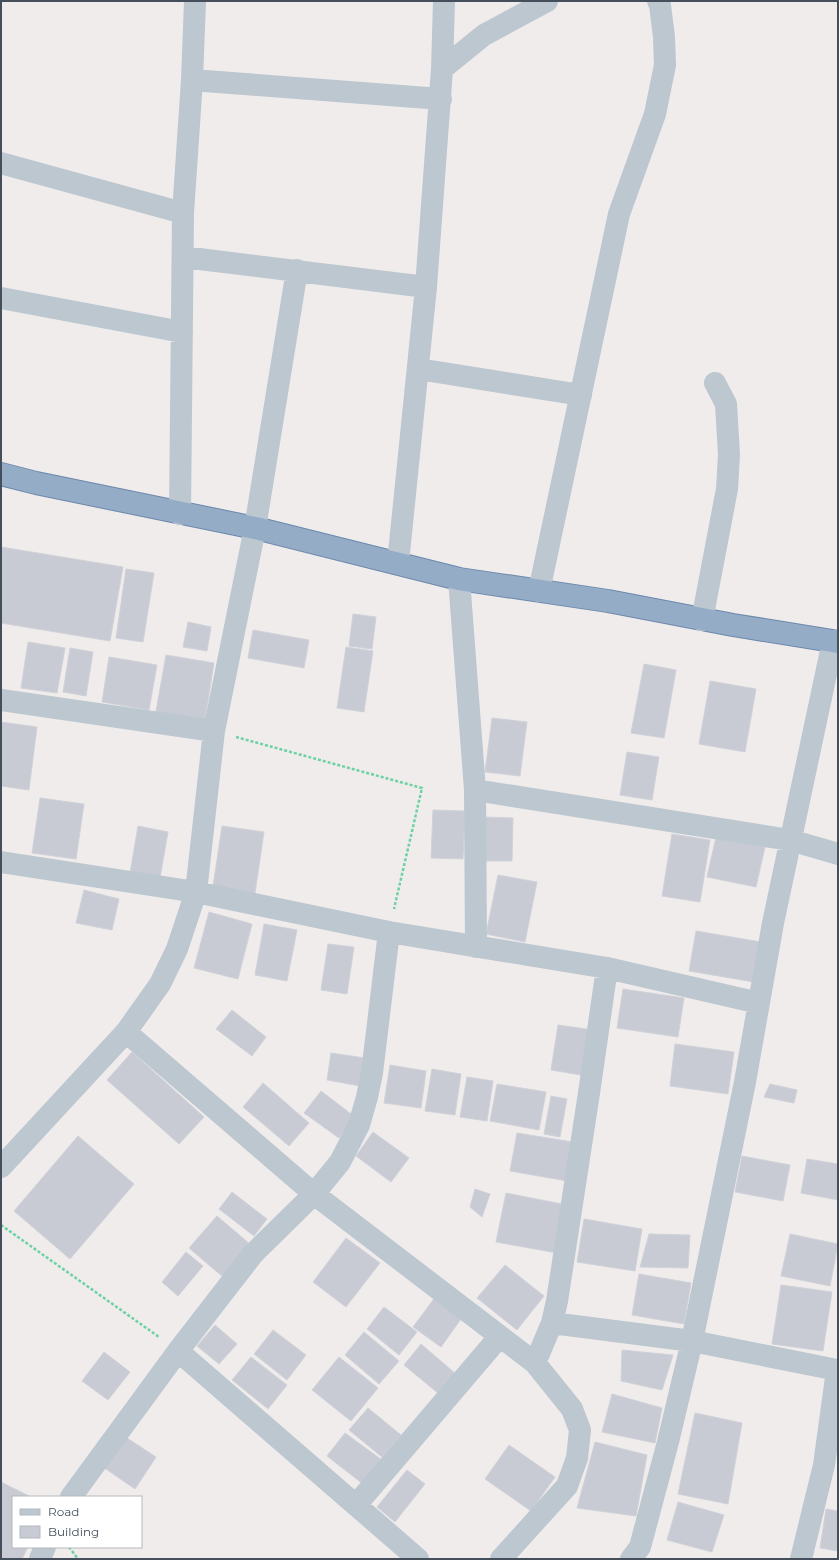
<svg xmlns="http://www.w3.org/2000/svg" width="839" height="1560" viewBox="0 0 839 1560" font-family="Montserrat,sans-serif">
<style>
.building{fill:#c8cbd3;stroke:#d0d2d9}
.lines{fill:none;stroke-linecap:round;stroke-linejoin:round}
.trunk-casing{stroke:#6b88ac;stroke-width:24}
.path{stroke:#6cd2a3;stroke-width:2.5;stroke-dasharray:3 2;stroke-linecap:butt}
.minor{stroke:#bcc7d0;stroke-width:22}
.trunk{stroke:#95acc7;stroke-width:22}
</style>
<rect width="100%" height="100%" fill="#f0ecec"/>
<!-- building -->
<path class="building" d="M 1,547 L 123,567 L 110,641 L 1,623 Z
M 126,569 L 154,573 L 143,642 L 116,638 Z
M 353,614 L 376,617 L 372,649 L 349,646 Z
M 188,622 L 211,627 L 207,651 L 183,647 Z
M 253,630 L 309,640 L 304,668 L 248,658 Z
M 28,642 L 65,648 L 57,693 L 21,688 Z
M 346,647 L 373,651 L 364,712 L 337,708 Z
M 70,648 L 93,652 L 86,696 L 63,692 Z
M 166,655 L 214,663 L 204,726 L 155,717 Z
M 109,657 L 157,665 L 149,710 L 102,702 Z
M 644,664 L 676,670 L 664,738 L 631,733 Z
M 710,681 L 756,689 L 745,752 L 699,744 Z
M 492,718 L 527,722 L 520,776 L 485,772 Z
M 1,722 L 37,727 L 29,790 L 1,786 Z
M 627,752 L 659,757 L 652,800 L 620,795 Z
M 40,798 L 84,804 L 76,859 L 32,853 Z
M 433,810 L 465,811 L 463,859 L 431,858 Z
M 484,817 L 513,818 L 512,861 L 484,861 Z
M 138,826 L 168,832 L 160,878 L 130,873 Z
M 222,826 L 264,832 L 254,900 L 212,893 Z
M 672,834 L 710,840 L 700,902 L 662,896 Z
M 716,837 L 765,847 L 756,887 L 707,877 Z
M 498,875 L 537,882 L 525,942 L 486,934 Z
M 84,890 L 119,899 L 112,930 L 76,923 Z
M 209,912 L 252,924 L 238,979 L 194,968 Z
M 264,924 L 297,930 L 287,981 L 255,975 Z
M 696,931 L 761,942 L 754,982 L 689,971 Z
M 328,944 L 354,947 L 347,994 L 321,990 Z
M 623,989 L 684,998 L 678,1037 L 617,1028 Z
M 232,1010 L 266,1037 L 252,1056 L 216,1029 Z
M 558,1025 L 593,1030 L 587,1076 L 551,1070 Z
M 675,1044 L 734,1052 L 728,1094 L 670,1086 Z
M 132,1052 L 204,1117 L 179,1144 L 107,1080 Z
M 331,1053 L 365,1058 L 360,1086 L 327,1080 Z
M 390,1065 L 426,1071 L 421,1108 L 384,1103 Z
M 432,1069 L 461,1074 L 455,1115 L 425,1111 Z
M 467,1077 L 493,1081 L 487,1121 L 460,1117 Z
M 263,1083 L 309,1123 L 289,1146 L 243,1107 Z
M 497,1084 L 546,1092 L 539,1130 L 490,1121 Z
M 770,1084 L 797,1090 L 794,1103 L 764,1097 Z
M 321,1091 L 355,1117 L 339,1138 L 304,1113 Z
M 551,1096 L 567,1099 L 560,1137 L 544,1134 Z
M 373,1132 L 409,1158 L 391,1182 L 356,1156 Z
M 517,1133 L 573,1142 L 567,1181 L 510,1171 Z
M 78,1136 L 134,1184 L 70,1259 L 14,1211 Z
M 742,1156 L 790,1165 L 783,1201 L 735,1192 Z
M 807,1159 L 838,1164 L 838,1200 L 801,1193 Z
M 475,1189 L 490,1194 L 482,1217 L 470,1207 Z
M 232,1192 L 267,1219 L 254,1236 L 219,1209 Z
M 506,1193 L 567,1205 L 557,1253 L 496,1242 Z
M 217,1216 L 251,1245 L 223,1277 L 189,1248 Z
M 584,1219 L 642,1229 L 635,1271 L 577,1262 Z
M 649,1234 L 690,1235 L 688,1268 L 640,1267 Z
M 790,1234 L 838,1244 L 830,1286 L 781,1276 Z
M 346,1238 L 380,1263 L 346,1307 L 313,1282 Z
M 186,1252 L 203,1266 L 178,1296 L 162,1282 Z
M 505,1265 L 544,1296 L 517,1330 L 477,1298 Z
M 639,1274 L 691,1283 L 684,1324 L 632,1315 Z
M 781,1285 L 832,1292 L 823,1351 L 772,1344 Z
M 439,1292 L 466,1312 L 441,1347 L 413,1327 Z
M 384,1307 L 417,1332 L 399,1355 L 367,1329 Z
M 215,1325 L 237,1344 L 219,1364 L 197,1346 Z
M 273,1330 L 306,1355 L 287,1380 L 254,1354 Z
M 364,1332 L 399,1361 L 379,1384 L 345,1355 Z
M 421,1344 L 456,1374 L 439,1394 L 404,1365 Z
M 622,1350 L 673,1355 L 662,1390 L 621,1381 Z
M 104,1352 L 130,1372 L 108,1400 L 82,1381 Z
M 251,1357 L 287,1385 L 268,1409 L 232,1380 Z
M 339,1357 L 378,1388 L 351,1421 L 312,1390 Z
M 612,1394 L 662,1408 L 655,1443 L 602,1432 Z
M 368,1408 L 401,1435 L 382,1457 L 349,1430 Z
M 695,1413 L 742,1423 L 728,1504 L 678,1494 Z
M 345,1433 L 382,1460 L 363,1484 L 327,1456 Z
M 124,1436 L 156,1457 L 135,1489 L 103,1467 Z
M 595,1442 L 647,1455 L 636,1516 L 577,1508 Z
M 509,1445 L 555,1477 L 531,1511 L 485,1479 Z
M 407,1470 L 425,1484 L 395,1522 L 377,1507 Z
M 1,1482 L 31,1497 L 13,1497 L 13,1547 L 28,1547 L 22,1559 L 1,1559 Z
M 678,1502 L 724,1515 L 712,1552 L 667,1540 Z
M 826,1509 L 838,1511 L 838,1551 L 820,1548 Z"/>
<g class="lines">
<!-- trunk casing -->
<g class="trunk-casing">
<path id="trunk" d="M 1,474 L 36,483 L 255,528 L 459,579 L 608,601 L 733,625 L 838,642"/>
</g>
<!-- path -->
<path class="path" d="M 236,737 L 422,788 L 394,909
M 1,1225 L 159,1337
M 69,1547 L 78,1559"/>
<!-- minor -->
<path class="minor" d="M 195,1 L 192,80 L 441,99
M 442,69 L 444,1
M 1,163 L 183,213
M 183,257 L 426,287
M 1,298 L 182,332
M 418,369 L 581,395
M 180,514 L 183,213 L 192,80
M 398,563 L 426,287 L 442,69 L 484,35 L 547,1
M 459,579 L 475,790 L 476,947
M 539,591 L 619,214 L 655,114 L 665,65 L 664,37 L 660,5 L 658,1
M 702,620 L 727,489 L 729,455 L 726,404 L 715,383
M 1,700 L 214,731
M 475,790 L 790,840 L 838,854
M 1,862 L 196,892 L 389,932 L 607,968 L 759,1003
M 126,1032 L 314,1194 L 535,1363 L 572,1409 L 580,1430 L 577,1458 L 567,1486 L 501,1559
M 1,1167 L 126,1032 L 160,984 L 177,949 L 196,892 L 214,731 L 255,528 L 297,270
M 552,1323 L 692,1341 L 668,1442 L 640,1547 L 631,1559
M 178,1351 L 418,1559
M 535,1363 L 552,1323 L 557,1301 L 589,1093 L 607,968
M 71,1497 L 178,1351 L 253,1254 L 314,1194 L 340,1162 L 359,1125 L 367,1097 L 372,1073 L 389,932
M 356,1505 L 500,1336
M 40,1559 L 45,1547
M 801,1559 L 824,1465 L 837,1370 L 692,1341 L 745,1082 L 773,923 L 833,641"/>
<!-- trunk -->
<use href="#trunk" class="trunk"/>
</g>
<!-- border -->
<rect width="839" height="1560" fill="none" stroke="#444f5b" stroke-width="4"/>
<!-- legend -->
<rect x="12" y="1496" width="130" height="52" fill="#ffffff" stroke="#b4b9bd"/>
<rect x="20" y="1509" width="20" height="6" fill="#bcc7d0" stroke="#b4b9bd"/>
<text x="48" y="1516" font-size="12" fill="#444f5b">Road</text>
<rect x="20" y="1526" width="20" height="12" fill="#c8cbd3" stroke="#b4b9bd"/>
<text x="48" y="1536" font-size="12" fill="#444f5b">Building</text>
</svg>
